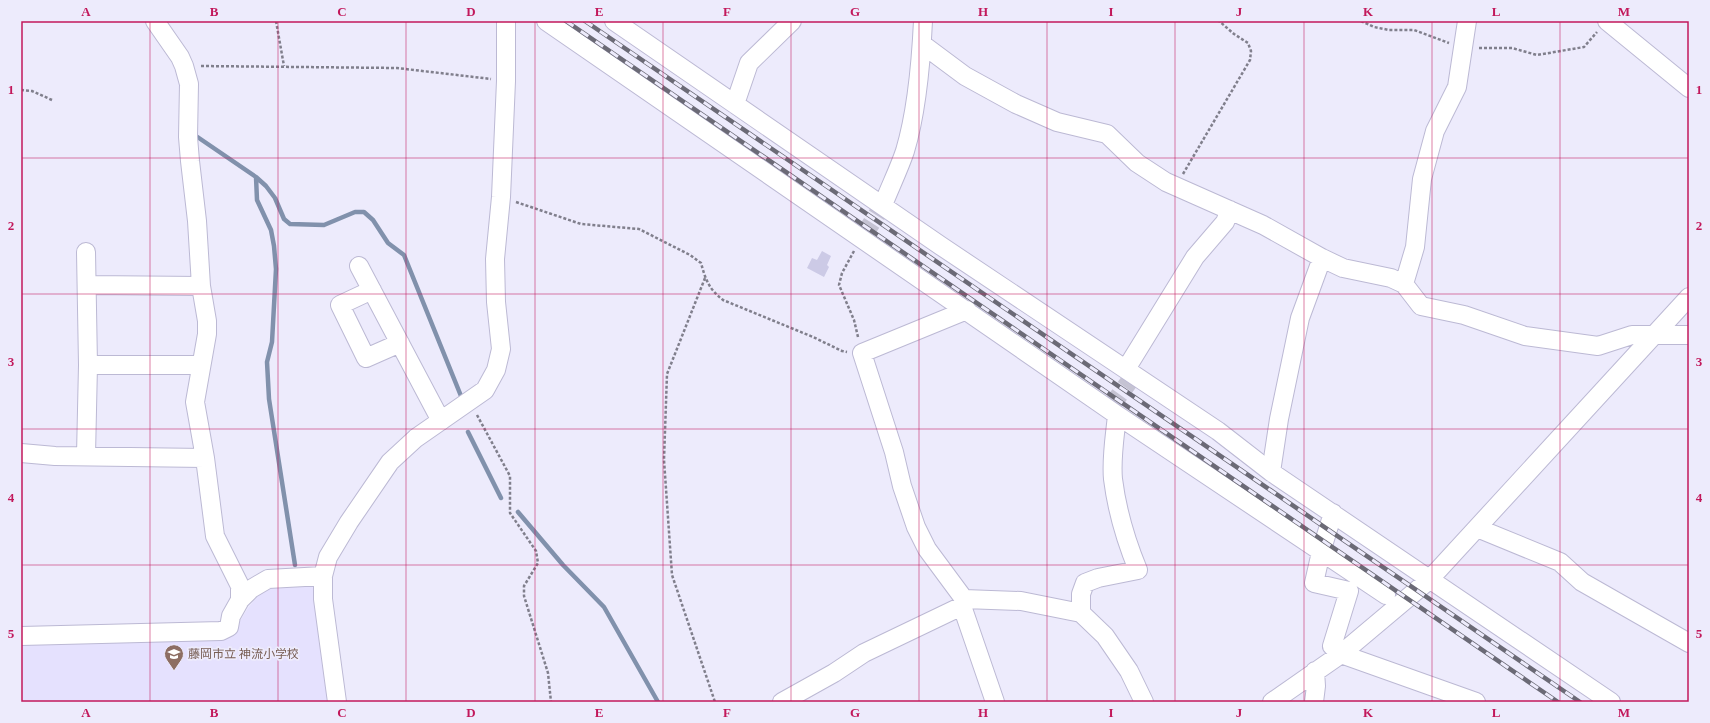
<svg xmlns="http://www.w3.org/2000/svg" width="1710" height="723" viewBox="0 0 1710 723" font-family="'Times New Roman','Noto Sans JP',serif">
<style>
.built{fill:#e5e1fe}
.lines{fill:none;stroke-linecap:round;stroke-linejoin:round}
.stream{stroke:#8191ac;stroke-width:4.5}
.building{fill:#cccae6}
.minor-tunnel{stroke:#c5c3d3;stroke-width:18;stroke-dasharray:18 9;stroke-linecap:butt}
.minor-casing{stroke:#bcb9d4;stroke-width:20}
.path{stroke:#807f8c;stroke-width:2.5;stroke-dasharray:3 2;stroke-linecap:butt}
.minor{stroke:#fff;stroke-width:18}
.rail-casing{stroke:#6b6a76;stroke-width:4.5}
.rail{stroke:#edebfc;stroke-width:3;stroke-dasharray:9;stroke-linecap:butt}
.grid{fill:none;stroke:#c2185b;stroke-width:1;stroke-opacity:0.55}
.labels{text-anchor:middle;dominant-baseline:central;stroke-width:3.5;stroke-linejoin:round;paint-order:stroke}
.education-label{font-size:12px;fill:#785e54;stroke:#edebfc;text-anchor:start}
.neatline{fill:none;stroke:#c2185b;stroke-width:1.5}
.grid-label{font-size:13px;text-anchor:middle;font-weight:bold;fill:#c2185b}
</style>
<rect width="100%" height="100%" fill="#edebfc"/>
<!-- built -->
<path class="built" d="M 309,585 L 317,590 L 332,702 L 21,702 L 21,640 L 234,631 L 248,608 L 264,588 Z"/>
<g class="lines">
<!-- stream -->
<path class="stream" d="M 194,133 L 196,136 L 256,177 L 266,186 L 275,198 L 284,219 L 290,224 L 324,225 L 355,212 L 364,212 L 373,220 L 388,243 L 404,255 L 461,396
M 256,177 L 257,200 L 271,230 L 274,246 L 276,269 L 272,342 L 267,362 L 269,399 L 295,565
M 468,432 L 501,498
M 518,512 L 563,565 L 604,607 L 658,702"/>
</g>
<!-- building -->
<path class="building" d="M 822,251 L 831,256 L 827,265 L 829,267 L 824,277 L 807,268 L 812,258 L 817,260 Z"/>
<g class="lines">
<!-- minor-tunnel -->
<path class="minor-tunnel" d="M 862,238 L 883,205
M 1109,409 L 1134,375"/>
<!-- minor casing -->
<g class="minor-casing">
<path id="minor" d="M 155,21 L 180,57 L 184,66 L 189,84 L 188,137 L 190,161 L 197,221 L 201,286 L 207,321 L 207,334 L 195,402 L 205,458
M 546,21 L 1117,415 L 1386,595
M 614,21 L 941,246 L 1218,431 L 1271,472 L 1611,702
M 1467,21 L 1457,87 L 1435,131 L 1422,179 L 1415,247 L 1404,284 L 1421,306 L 1464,315 L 1525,336 L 1598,346 L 1632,335 L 1689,335
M 1607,21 L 1689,88
M 922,44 L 965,76 L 1016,104 L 1057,122 L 1107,134 L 1137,163 L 1166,182 L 1263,225 L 1322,258 L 1343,268 L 1391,278 L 1404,284
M 735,104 L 749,63 L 792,21
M 883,205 C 890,187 899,169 905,151 C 917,111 921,63 923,21
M 86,252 L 88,365 L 86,455
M 359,266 L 441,421
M 87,285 L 201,286
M 372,290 L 340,305 L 366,358 L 400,343
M 967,310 L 862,353 L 894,452 L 902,486 L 916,527 L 927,549 L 964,599 L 962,606 L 995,702
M 88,365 L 201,365
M 1126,369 L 1195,257 L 1225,222 L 1230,210
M 21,453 L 55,456 L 205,458 L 215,536 L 240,586 L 240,600
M 1271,472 L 1279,419 L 1300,318 L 1322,258
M 1333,513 L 1321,552 L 1314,583 L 1349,591 L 1332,646 L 1341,654 L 1476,702
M 1477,528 L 1560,562 L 1582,582 L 1689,643
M 964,599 L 1021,601 L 1081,613 L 1105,636 L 1129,671 L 1144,702
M 1081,613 L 1081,594 L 1085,583 L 1098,578 L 1138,570 C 1126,541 1117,511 1113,479 C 1111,458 1115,436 1117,415
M 21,636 L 221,631 L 229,627 L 231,616 L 240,600 L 251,589 L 268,579 L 323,576
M 337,702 L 323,599 L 323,576 L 328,557 L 349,522 L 390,462 L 416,438 L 485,390 L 496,370 L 501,349 L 496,302 L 495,259 L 501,197 L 506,81 L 506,21
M 782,702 L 834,673 L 864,653 L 962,606
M 1272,702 L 1341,654 L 1429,580 L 1689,297
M 1314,702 L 1316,686 L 1315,671"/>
</g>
<!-- path -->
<path class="path" d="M 276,21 L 284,66
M 1361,21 L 1374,27 L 1389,30 L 1414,30 L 1449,43
M 1479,48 L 1512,48 L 1537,55 L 1584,47 L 1597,32
M 201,66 L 397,68 L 491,79
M 21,90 L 32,91 L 52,100
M 1183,174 L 1250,60 L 1251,51 L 1248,43 L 1234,34 L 1219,21
M 516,202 L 581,224 L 639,229 L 690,255 L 701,263 C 706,281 709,289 723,300 L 813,337 L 842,351 L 847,352
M 854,251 L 842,273 L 839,285 L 854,320 L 858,337
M 705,278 L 667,374 L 664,460 L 672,575 L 715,702
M 477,415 L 510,476 L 510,513 L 536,551 L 538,563 L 524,586 L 524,596 L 548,673 L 551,702"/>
<!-- minor -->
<use href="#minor" class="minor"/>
<!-- rail casing -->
<g class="rail-casing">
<path id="rail" d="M 566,21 L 1558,702
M 585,21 L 1580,702"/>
</g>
<!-- rail -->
<use href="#rail" class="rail"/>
</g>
<!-- grid -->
<path class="grid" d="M 150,21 L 150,702M 278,21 L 278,702M 406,21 L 406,702M 535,21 L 535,702M 663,21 L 663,702M 791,21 L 791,702M 919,21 L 919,702M 1047,21 L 1047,702M 1175,21 L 1175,702M 1304,21 L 1304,702M 1432,21 L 1432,702M 1560,21 L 1560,702M 21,158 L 1689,158M 21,294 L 1689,294M 21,429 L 1689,429M 21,565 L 1689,565"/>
<!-- icons -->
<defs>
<g id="school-pin" transform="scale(1)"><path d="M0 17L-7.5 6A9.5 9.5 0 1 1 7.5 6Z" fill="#8d6e63" stroke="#edebfc"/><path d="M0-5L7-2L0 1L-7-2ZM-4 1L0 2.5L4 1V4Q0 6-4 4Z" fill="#fff"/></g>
</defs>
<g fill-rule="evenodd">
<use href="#school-pin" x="174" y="654"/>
</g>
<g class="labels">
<!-- education labels -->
<g class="education-label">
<text x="188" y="654">藤岡市立 神流小学校</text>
</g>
</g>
<!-- border -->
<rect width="1710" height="723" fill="none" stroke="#edebfc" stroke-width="44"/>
<rect x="22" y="22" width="1666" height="679" class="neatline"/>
<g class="grid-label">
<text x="86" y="16">A</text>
<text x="214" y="16">B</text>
<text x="342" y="16">C</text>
<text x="471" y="16">D</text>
<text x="599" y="16">E</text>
<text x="727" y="16">F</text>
<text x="855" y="16">G</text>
<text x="983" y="16">H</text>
<text x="1111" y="16">I</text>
<text x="1239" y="16">J</text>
<text x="1368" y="16">K</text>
<text x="1496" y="16">L</text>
<text x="1624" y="16">M</text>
<text x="11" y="94">1</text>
<text x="1699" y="94">1</text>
<text x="11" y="230">2</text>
<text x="1699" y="230">2</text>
<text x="11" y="366">3</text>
<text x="1699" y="366">3</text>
<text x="11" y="502">4</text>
<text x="1699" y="502">4</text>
<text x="11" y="638">5</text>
<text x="1699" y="638">5</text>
<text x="86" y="717">A</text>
<text x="214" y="717">B</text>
<text x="342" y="717">C</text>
<text x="471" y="717">D</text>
<text x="599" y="717">E</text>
<text x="727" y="717">F</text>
<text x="855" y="717">G</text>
<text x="983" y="717">H</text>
<text x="1111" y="717">I</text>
<text x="1239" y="717">J</text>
<text x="1368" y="717">K</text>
<text x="1496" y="717">L</text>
<text x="1624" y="717">M</text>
</g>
</svg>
